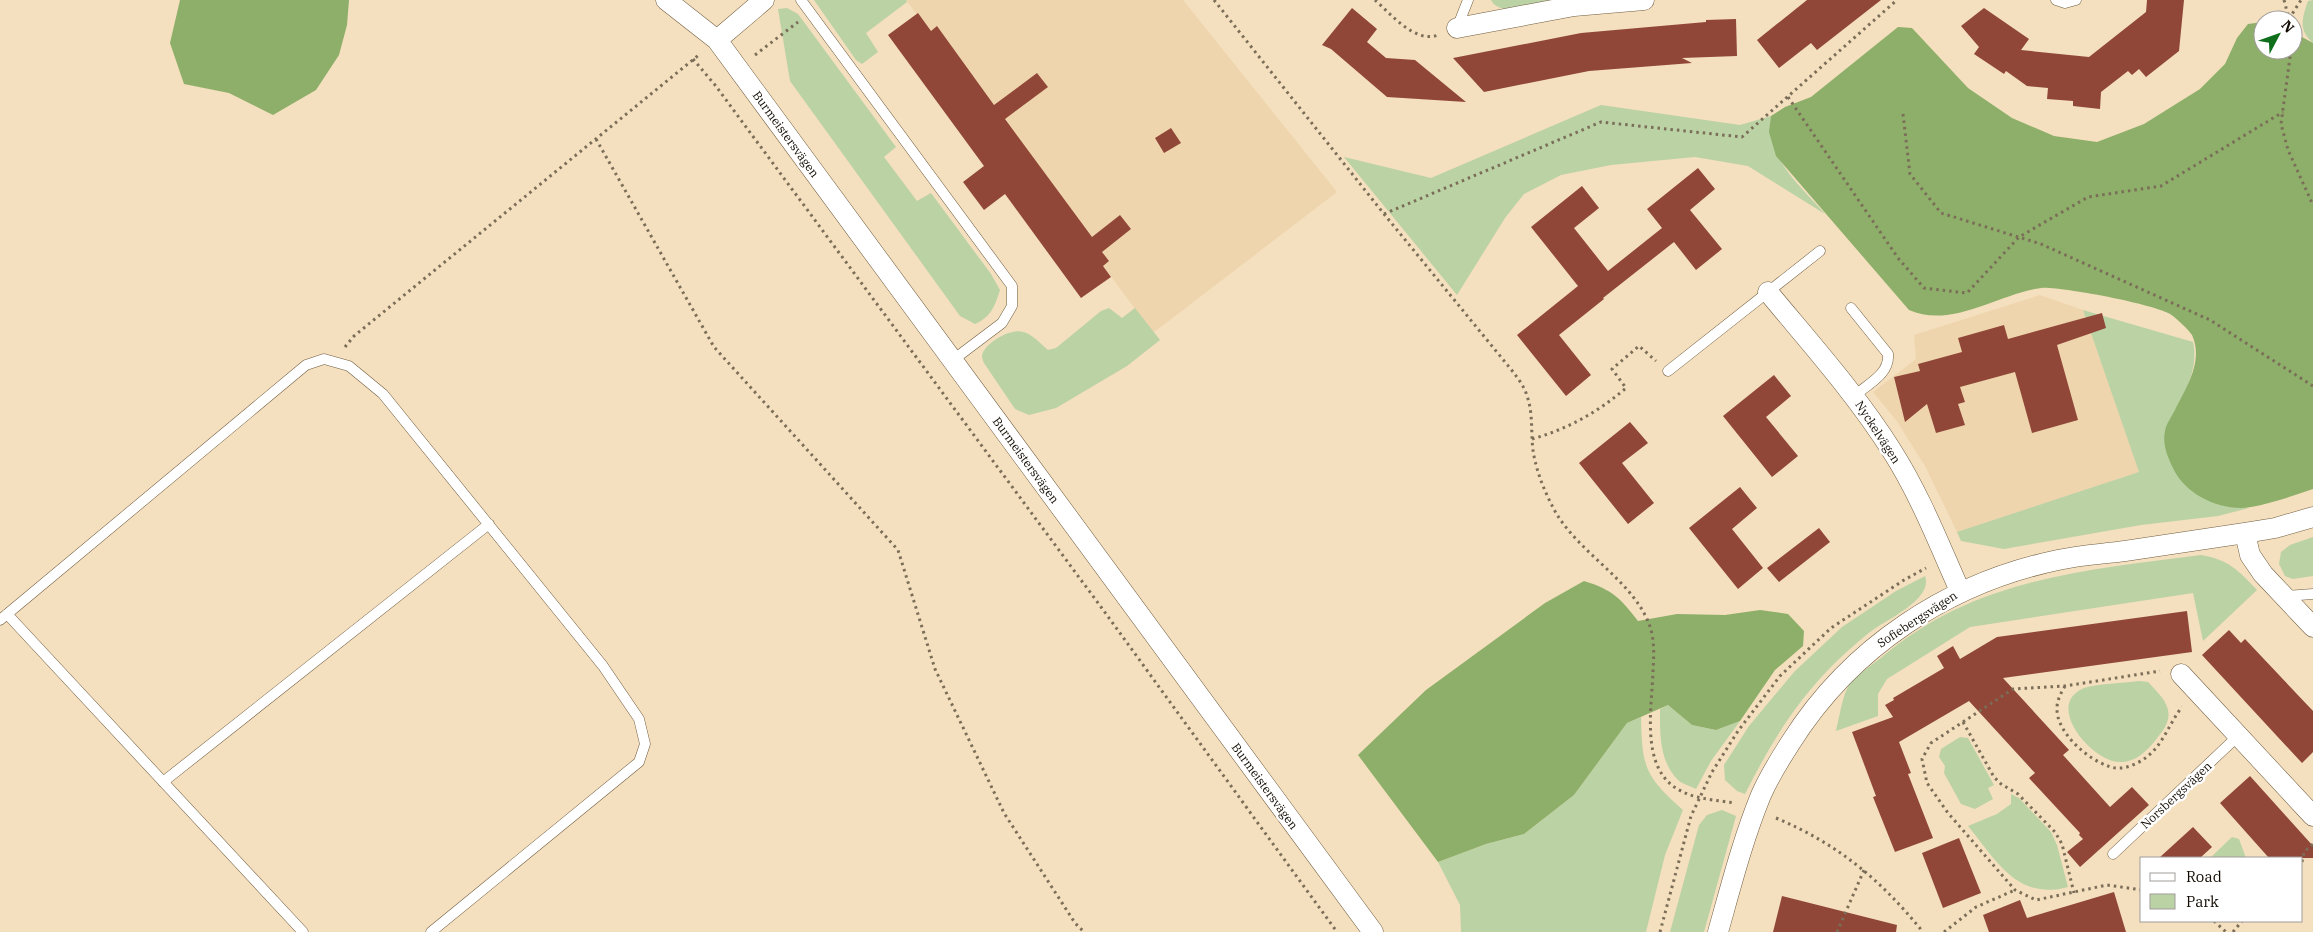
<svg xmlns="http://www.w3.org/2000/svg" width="2313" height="932" viewBox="0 0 2313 932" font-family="'IBM Plex Serif',serif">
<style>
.built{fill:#eed5ad}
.green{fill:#bbd2a5}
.forest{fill:#8daf69}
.building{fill:#904738}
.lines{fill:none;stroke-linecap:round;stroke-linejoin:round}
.lane-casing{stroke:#705e41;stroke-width:11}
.street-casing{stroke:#705e41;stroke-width:21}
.path{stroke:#7b6e59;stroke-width:3;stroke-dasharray:2.5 4;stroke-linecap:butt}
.lane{stroke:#fff;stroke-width:10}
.street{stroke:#fff;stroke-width:20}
.labels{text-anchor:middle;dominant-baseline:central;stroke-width:5;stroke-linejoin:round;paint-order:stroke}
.street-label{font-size:12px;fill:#120b02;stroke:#fff}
</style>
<rect width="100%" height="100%" fill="#f4dfbe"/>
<!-- built -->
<path class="built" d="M 906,0 L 1183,0 L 1337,192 L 1153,333 Z
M 2040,295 L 2083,310 L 2140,472 L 1957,532 L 1925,466 L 1896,420 L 1873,392 L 1916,359 L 1914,335 Z"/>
<!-- green -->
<path class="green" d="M 814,0 L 906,0 L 907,2 L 866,33 L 878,52 L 862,64 L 856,60 Z
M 1491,0 L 1556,0 C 1539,4 1501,19 1491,0 Z
M 2313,0 L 2313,43 C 2298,30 2302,18 2308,1 Z
M 787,8 L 798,14 L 896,147 L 884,157 L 917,201 L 931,193 L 991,274 L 1000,290 C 995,306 991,317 975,324 L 960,316 L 790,81 L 778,9 Z
M 1601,105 L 1740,125 L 1771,116 C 1767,160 1798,183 1825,214 L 1748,166 L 1695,157 L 1611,165 L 1561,175 L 1524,194 L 1505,218 L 1457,295 L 1344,157 L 1431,178 Z
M 1109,308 L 1122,318 L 1135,308 L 1160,340 L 1127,366 L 1056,408 L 1029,415 L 1015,409 L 984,363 C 983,361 982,358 982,356 C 984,343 1011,328 1023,332 C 1032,334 1041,344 1048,350 L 1056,348 L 1101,311 Z
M 2083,310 L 2193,342 C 2198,365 2189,385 2178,405 L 2216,504 L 2249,508 L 2218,516 L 2141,525 L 2004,549 L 1961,541 L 1957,532 L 2139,472 Z
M 2313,537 L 2313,576 L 2293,579 L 2285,576 L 2279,564 L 2281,552 L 2290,545 Z
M 2201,555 C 2229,560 2238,570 2257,590 L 2203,641 L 2193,593 L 1970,627 L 1887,679 L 1878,694 L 1878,716 L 1836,731 C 1839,719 1843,692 1850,684 C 1858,674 1872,665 1882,657 C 1975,578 2086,570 2201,555 Z
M 1925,576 C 1934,601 1881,621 1865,636 C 1852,647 1839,658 1828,670 C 1793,706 1767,750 1745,794 L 1737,791 L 1725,780 L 1724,765 L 1749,726 L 1794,672 L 1842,627 L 1896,591 Z
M 2139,681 L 2148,682 C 2163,698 2178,711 2161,733 C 2151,746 2140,761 2122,762 C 2095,765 2044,707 2082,689 C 2092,684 2125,683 2139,681 Z
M 1668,705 L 1692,725 L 1716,730 L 1740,721 L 1711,761 L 1696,789 C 1691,786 1682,784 1678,780 C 1659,761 1660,733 1660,709 Z
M 1641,717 C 1642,768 1645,776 1683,810 L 1665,855 L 1646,932 L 1461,932 L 1460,905 L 1438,862 L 1486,844 L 1524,834 L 1574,795 L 1627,723 Z
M 1960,737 L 1968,738 L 1994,785 L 1988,788 L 1993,799 L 1975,809 L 1961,804 L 1944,773 L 1945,766 L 1939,757 L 1941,749 Z
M 2011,794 L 2019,798 L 2051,832 L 2057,845 L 2068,887 C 2017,901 1996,860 1968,826 L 1997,814 L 2011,804 Z
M 1722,810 L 1736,816 L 1704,932 L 1670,932 L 1699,825 L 1707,815 Z
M 2232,837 L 2239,839 L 2246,858 L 2210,858 Z"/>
<!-- forest -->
<path class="forest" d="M 180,0 L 349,0 L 347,25 L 339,55 L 316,90 L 273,115 L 229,93 L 184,84 L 170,43 Z
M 2263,22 L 2263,50 L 2293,50 L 2293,32 L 2313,43 L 2313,489 C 2293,496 2272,503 2251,507 C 2223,512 2187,496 2174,470 C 2168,458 2162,445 2165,431 C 2166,424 2172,416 2175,410 C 2186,388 2204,361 2192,335 C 2188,329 2179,321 2173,316 C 2161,305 2058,286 2041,288 C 1997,294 1952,329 1909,310 L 1776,156 L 1769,132 L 1771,116 L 1785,107 L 1811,97 L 1898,27 L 1912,28 L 1968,88 L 2012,118 L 2054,136 L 2097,142 L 2144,124 L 2200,89 L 2225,64 L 2237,38 L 2248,24 Z
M 1584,581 C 1613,590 1620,598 1638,621 L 1677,614 L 1725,615 L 1760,610 L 1788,614 L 1804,631 L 1803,646 L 1775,670 L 1740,721 L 1716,730 L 1692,725 L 1668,705 L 1627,723 L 1574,795 L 1524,834 L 1486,844 L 1438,862 L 1358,755 L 1426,690 L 1545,603 Z"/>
<!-- building -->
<path class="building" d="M 1807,0 L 1881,0 L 1817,50 L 1811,43 L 1779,68 L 1757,40 Z
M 2147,0 L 2184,0 L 2179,51 L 2146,77 L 2139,69 L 2132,75 L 2128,71 L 2101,92 L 2100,109 L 2073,106 L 2073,101 L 2047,99 L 2048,88 L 2027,86 L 2006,71 L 2004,74 L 1974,54 L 1979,47 L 1961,26 L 1984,8 L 2029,39 L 2021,50 L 2089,57 L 2146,12 Z
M 1352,8 L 1377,29 L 1367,42 L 1386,58 L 1415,60 L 1466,102 L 1387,97 L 1331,49 L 1322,45 Z
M 918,13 L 931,31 L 937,26 L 994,105 L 1037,73 L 1048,87 L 1005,119 L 1092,237 L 1120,215 L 1131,229 L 1102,252 L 1109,261 L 1103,266 L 1111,277 L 1081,298 L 1005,194 L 984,210 L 963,182 L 984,166 L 888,35 Z
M 1736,19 L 1737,56 L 1682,58 L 1692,63 L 1589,71 L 1484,92 L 1453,58 L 1581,33 L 1706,22 L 1706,20 Z
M 1171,128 L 1181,143 L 1164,153 L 1155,138 Z
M 1698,168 L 1715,189 L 1690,210 L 1722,249 L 1696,270 L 1674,242 L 1603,298 L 1604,299 L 1559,335 L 1591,375 L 1566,396 L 1517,335 L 1578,286 L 1531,227 L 1582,186 L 1599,208 L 1574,228 L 1608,271 L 1662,228 L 1647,209 Z
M 2102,313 L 2106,328 L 2057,345 L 2078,420 L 2032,433 L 2015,372 L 1960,387 L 1965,402 L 1958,404 L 1965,425 L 1936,433 L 1927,404 L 1905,422 L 1894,377 L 1920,371 L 1918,364 L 1962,352 L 1958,338 L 2004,325 L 2008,339 Z
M 1774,375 L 1791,396 L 1766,417 L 1798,456 L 1772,477 L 1723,416 Z
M 1630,422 L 1648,443 L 1622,463 L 1654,503 L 1628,524 L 1579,463 Z
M 1740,487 L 1757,508 L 1732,529 L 1763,568 L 1738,589 L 1689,528 Z
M 1819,528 L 1830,542 L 1779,582 L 1767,568 Z
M 2187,611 L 2192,652 L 2003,678 L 2069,750 L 2063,755 L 2110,807 L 2132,787 L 2149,805 L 2080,867 L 2067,852 L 2083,839 L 2079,835 L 2080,833 L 2029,778 L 2035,773 L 1969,701 L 1899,742 L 1911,773 L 1908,774 L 1933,838 L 1895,852 L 1873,797 L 1876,796 L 1852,732 L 1893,717 L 1885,705 L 1894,700 L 1893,698 L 1944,668 L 1937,656 L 1953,646 L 1960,659 L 1997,637 Z
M 2229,630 L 2241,643 L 2245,639 L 2313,711 L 2313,752 L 2302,763 L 2202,655 Z
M 2250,776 L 2313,846 L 2313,858 L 2269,858 L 2220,803 Z
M 2193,827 L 2212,847 L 2200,858 L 2159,858 Z
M 1959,838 L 1981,893 L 1943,908 L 1922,853 Z
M 2114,892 L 2126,932 L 1989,932 L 1983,915 L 2020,900 L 2027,918 Z
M 1782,896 L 1897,925 L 1896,932 L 1773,932 Z"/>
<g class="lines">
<!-- lane casing -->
<g class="lane-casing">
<path id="lane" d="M 801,0 L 1012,286 L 1012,306 L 1002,323 L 953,360
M 2056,0 L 2065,3 L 2076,0
M 1457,28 L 1468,0
M 1851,308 L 1888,354 C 1890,374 1868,384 1854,396
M 1668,371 L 1820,251
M 2285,596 L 2313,594
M 7,614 L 303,932
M 0,620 L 306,365 L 324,359 L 349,366 L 383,394 L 603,666 L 639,719 L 645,744 L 639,762 L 431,932
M 163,782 L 489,524
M 2113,854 L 2238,736"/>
</g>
<!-- street casing -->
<g class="street-casing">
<path id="street" d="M 666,0 L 717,40 L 1373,932
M 1457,28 L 1574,6 L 1644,0
M 717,40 L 764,0
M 1768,292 C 1811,344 1856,394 1892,451 C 1920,495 1939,544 1960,591
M 2245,533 L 2250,555 L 2263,574 L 2313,627
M 2181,674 L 2313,816
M 1718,932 C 1731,886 1743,839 1761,795 C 1769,777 1780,759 1791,742 C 1851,647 1948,583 2058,560 C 2080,555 2103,554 2125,551 C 2165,545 2205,539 2245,533 L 2275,528 L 2313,517"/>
</g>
<!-- path -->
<path class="path" d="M 1214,0 L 1384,214 L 1514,373 C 1519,380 1525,388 1527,396 C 1534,415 1530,437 1534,456 C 1538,476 1546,495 1556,513 C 1580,553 1628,578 1647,619 C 1655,636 1654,653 1653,671 C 1652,706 1641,762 1673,786 C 1690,799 1715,800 1735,803
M 1375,0 C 1390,13 1415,44 1438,35
M 2284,0 L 2289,19
M 2289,19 L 2301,0
M 2291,50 L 2281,124 L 2288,150 L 2313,205
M 755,55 L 798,22
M 693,59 L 715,85 L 1101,607 L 1337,932
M 1788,97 L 1898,258 L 1924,288 L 1967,293 L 2019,237 L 2088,197 L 2161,186 L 2283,112
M 1903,114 L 1910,174 L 1941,213 L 2041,244 L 2210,320 L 2313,386
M 596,139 L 714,347 L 898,550 L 935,669 L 1004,813 L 1075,923 L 1084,932
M 1384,214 L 1601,122 L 1742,137 L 1897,0
M 345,347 L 354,336 L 700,54
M 1532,439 C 1568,429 1598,412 1626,388 L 1612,369 L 1639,346 L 1656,361
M 2065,686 C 2061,693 2057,700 2057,708 C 2056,732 2087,759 2108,766 C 2117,770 2128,768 2137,763 C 2162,751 2167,726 2182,707
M 1963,722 L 1994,777 L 2001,784 L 2018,794 L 2055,832 L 2062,844 L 2074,893
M 1776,818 C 1838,844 1881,880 1923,932
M 2302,862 L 2304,852 L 2313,844
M 2142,890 L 2107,885 L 2036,900 L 2015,890 L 1948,813 L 1927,783 L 1922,759 L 1931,743 L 2013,689 L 2065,686 L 2160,671
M 2214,921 L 2226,932
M 1660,932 L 1691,816 L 1712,772 L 1738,731 L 1780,676 L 1831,628 L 1904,580 L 1926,568
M 1837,932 L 1864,870
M 1944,932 L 1976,907 L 2015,890
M 2233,932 L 2242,921"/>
<!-- lane -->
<use href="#lane" class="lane"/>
<!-- street -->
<use href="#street" class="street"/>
</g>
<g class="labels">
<!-- street labels -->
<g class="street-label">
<text transform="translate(786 134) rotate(54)">Burmeistersvägen</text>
<text transform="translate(1878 432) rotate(57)">Nyckelvägen</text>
<text transform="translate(1026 460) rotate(54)">Burmeistersvägen</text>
<text transform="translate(1917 619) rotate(-33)">Sofiebergsvägen</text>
<text transform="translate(1265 786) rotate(54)">Burmeistersvägen</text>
<text transform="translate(2176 795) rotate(-43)">Norsbergsvägen</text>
</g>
</g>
<!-- legend -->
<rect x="2140" y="857" width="162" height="65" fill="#ffffff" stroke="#a09d9a"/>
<rect x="2150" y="873" width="25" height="8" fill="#ffffff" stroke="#a09d9a"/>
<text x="2186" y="882" font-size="15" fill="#120b02">Road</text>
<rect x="2150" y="894" width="25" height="15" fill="#bbd2a5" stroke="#a09d9a"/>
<text x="2186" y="907" font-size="15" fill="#120b02">Park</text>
<!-- north arrow -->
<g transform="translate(2278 35) rotate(49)"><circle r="24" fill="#ffffff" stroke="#a09d9a"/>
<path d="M0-4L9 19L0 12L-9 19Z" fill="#0e6e1b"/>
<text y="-8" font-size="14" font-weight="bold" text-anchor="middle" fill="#120b02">N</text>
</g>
</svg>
